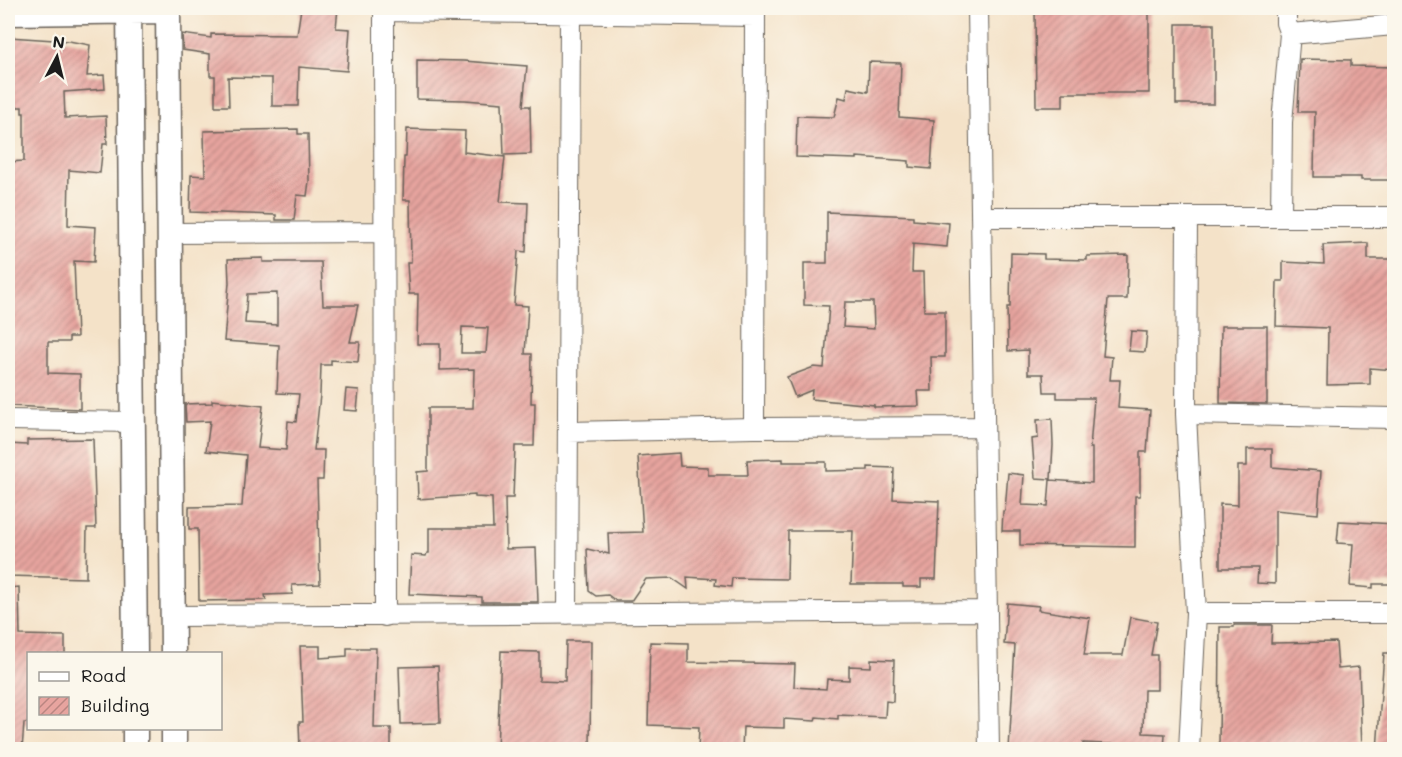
<svg xmlns="http://www.w3.org/2000/svg" width="1402" height="757" viewBox="0 0 1402 757" font-family="Mali,sans-serif">
<style>
.building{fill:url(#building-hatch);fill-rule:evenodd}
.lines{fill:none;stroke-linecap:round;stroke-linejoin:round}
.minor-casing{stroke:#686158;stroke-width:22}
.tertiary-casing{stroke:#686158;stroke-width:27}
.minor{stroke:#fff;stroke-width:20}
.tertiary{stroke:#fff;stroke-width:24}
</style>
<defs>
<pattern id="building-hatch" width="6" height="6" patternUnits="userSpaceOnUse" patternTransform="scale(1.5)"><rect width="6" height="6" fill="#e7a49f"/><path d="M-1 1l2-2M0 6l6-6M5 7l2-2" fill="none" stroke="#ba8581"/></pattern>
</defs>
<rect width="100%" height="100%" fill="#fbf7ec"/>
<filter id="ink" filterUnits="userSpaceOnUse"><feTurbulence type="fractalNoise" baseFrequency=".0167" numOctaves="2"/><feDisplacementMap in="SourceGraphic" scale="12" xChannelSelector="R" yChannelSelector="G"/><feConvolveMatrix kernelMatrix="1 2 1 2 8 2 1 2 1" color-interpolation-filters="sRGB"/></filter>
<filter id="wash" filterUnits="userSpaceOnUse"><feTurbulence type="fractalNoise" baseFrequency=".008" numOctaves="4" result="noise"/><feDisplacementMap in="SourceGraphic" scale="24" xChannelSelector="R" yChannelSelector="G"/><feGaussianBlur stdDeviation="1.35" result="paint"/><feColorMatrix in="noise" values="0 0 0 0 0 0 0 0 0 0 0 0 0 0 0 0 0 1.4 0 .05"/><feComposite in="paint" operator="in"/></filter>
<g filter="url(#wash)">
<rect width="100%" height="100%" fill="#f4e2c8"/>
<g id="blocks">
<!-- building -->
<path class="building" d="M 301,8 L 338,8 L 336,28 L 350,29 L 347,71 L 299,67 L 298,106 L 272,106 L 272,78 L 228,77 L 229,106 L 215,106 L 215,76 L 210,76 L 210,54 L 183,50 L 182,34 L 211,38 L 211,34 L 297,35 Z
M 1035,8 L 1149,8 L 1149,93 L 1063,93 L 1063,107 L 1036,107 Z
M 1176,24 L 1214,24 L 1214,104 L 1176,104 Z
M 9,37 L 69,41 L 90,45 L 87,76 L 104,75 L 105,89 L 64,92 L 65,118 L 106,116 L 107,144 L 103,144 L 100,173 L 69,170 L 68,225 L 96,227 L 94,262 L 74,261 L 77,337 L 69,337 L 69,342 L 48,342 L 48,373 L 80,374 L 80,409 L 8,406 L 8,162 L 24,161 L 24,113 L 22,113 L 22,107 L 8,107 L 8,43 L 9,43 Z
M 1300,59 L 1351,60 L 1351,66 L 1395,67 L 1395,180 L 1361,180 L 1361,177 L 1314,177 L 1315,112 L 1298,112 Z
M 417,60 L 464,61 L 527,66 L 523,106 L 530,106 L 531,154 L 504,155 L 502,103 L 465,100 L 417,99 Z
M 869,62 L 901,63 L 899,117 L 934,120 L 931,169 L 909,167 L 909,161 L 857,157 L 857,159 L 796,157 L 797,116 L 834,117 L 839,97 L 846,99 L 848,88 L 868,92 Z
M 298,129 L 298,134 L 308,134 L 309,181 L 307,196 L 297,195 L 294,220 L 276,220 L 276,215 L 190,212 L 191,175 L 205,176 L 204,131 Z
M 407,129 L 465,131 L 464,152 L 505,157 L 500,202 L 528,203 L 526,252 L 518,251 L 514,305 L 528,306 L 525,354 L 532,354 L 531,403 L 535,403 L 534,446 L 515,446 L 513,498 L 505,498 L 506,549 L 536,548 L 538,602 L 482,602 L 482,597 L 409,594 L 411,555 L 426,556 L 427,553 L 429,553 L 429,528 L 493,528 L 492,498 L 475,497 L 475,495 L 418,499 L 417,472 L 428,471 L 428,408 L 473,408 L 474,369 L 440,370 L 440,344 L 417,344 L 418,294 L 409,294 L 407,263 L 411,263 L 410,200 L 403,200 L 404,157 L 406,157 ZM 462,327 L 488,328 L 486,353 L 461,353 Z
M 827,212 L 913,216 L 913,220 L 949,223 L 947,247 L 913,244 L 912,272 L 923,272 L 924,311 L 945,311 L 945,357 L 931,357 L 932,391 L 918,391 L 919,406 L 874,407 L 874,405 L 811,399 L 812,390 L 795,397 L 787,377 L 814,367 L 824,368 L 829,306 L 804,305 L 804,263 L 827,263 ZM 845,302 L 873,302 L 874,329 L 843,327 Z
M 1368,243 L 1368,259 L 1395,259 L 1395,370 L 1370,368 L 1370,384 L 1327,385 L 1328,328 L 1276,326 L 1277,281 L 1283,281 L 1283,262 L 1324,264 L 1323,245 Z
M 1011,253 L 1044,254 L 1044,259 L 1087,260 L 1087,256 L 1128,255 L 1127,299 L 1108,299 L 1103,356 L 1112,357 L 1110,380 L 1120,380 L 1118,408 L 1150,410 L 1147,452 L 1140,452 L 1140,496 L 1135,496 L 1135,547 L 1020,545 L 1020,531 L 1002,531 L 1003,511 L 1005,511 L 1008,473 L 1024,475 L 1022,505 L 1048,506 L 1050,480 L 1092,483 L 1092,448 L 1090,448 L 1094,398 L 1057,398 L 1057,392 L 1044,392 L 1043,374 L 1028,374 L 1028,350 L 1008,351 L 1007,307 L 1010,307 Z
M 263,258 L 263,262 L 321,262 L 323,305 L 358,305 L 350,342 L 360,342 L 358,362 L 331,360 L 331,365 L 321,365 L 320,395 L 314,450 L 324,450 L 323,480 L 317,480 L 320,584 L 292,585 L 293,594 L 265,595 L 266,600 L 199,601 L 198,529 L 189,529 L 189,507 L 242,506 L 246,455 L 206,451 L 210,421 L 186,422 L 185,404 L 212,403 L 212,400 L 263,406 L 258,448 L 286,450 L 288,421 L 296,422 L 299,394 L 277,393 L 279,345 L 224,341 L 229,283 L 228,259 ZM 277,293 L 277,325 L 245,323 L 247,294 Z
M 1221,326 L 1267,326 L 1267,404 L 1220,403 Z
M 1131,331 L 1147,332 L 1145,352 L 1129,351 Z
M 346,389 L 359,390 L 357,411 L 344,410 Z
M 1052,419 L 1053,445 L 1051,479 L 1035,478 L 1032,439 L 1038,438 L 1037,420 Z
M 93,439 L 96,528 L 87,528 L 86,578 L 8,576 L 8,444 L 27,445 L 27,440 Z
M 1247,449 L 1272,449 L 1272,467 L 1321,471 L 1318,514 L 1275,510 L 1275,584 L 1257,583 L 1258,568 L 1220,568 L 1220,504 L 1238,505 L 1238,466 L 1247,466 Z
M 679,453 L 680,466 L 708,467 L 708,475 L 748,475 L 747,460 L 783,459 L 783,462 L 826,462 L 826,471 L 868,470 L 868,467 L 894,468 L 893,499 L 939,501 L 936,579 L 921,579 L 921,587 L 903,587 L 903,584 L 851,584 L 853,531 L 788,531 L 787,579 L 732,578 L 731,587 L 715,585 L 716,579 L 687,577 L 688,589 L 672,578 L 646,579 L 631,601 L 616,601 L 608,595 L 596,596 L 589,591 L 587,549 L 609,554 L 608,533 L 643,532 L 638,456 Z
M 1339,521 L 1395,524 L 1395,584 L 1373,584 L 1373,588 L 1350,586 L 1353,544 L 1337,543 Z
M 19,587 L 20,635 L 65,636 L 65,654 L 28,654 L 28,723 L 24,723 L 22,750 L 8,750 L 8,588 Z
M 1007,603 L 1039,606 L 1038,610 L 1090,618 L 1084,655 L 1123,655 L 1130,617 L 1157,622 L 1151,655 L 1157,655 L 1157,690 L 1144,690 L 1143,733 L 1165,734 L 1164,750 L 1129,750 L 1129,745 L 1083,743 L 1083,750 L 1009,750 L 1015,645 L 1004,644 Z
M 1234,625 L 1272,625 L 1271,643 L 1336,642 L 1338,669 L 1359,667 L 1362,750 L 1219,750 L 1220,627 L 1234,627 Z
M 566,641 L 591,641 L 590,750 L 497,750 L 501,651 L 539,652 L 539,680 L 565,681 Z
M 650,642 L 688,643 L 688,662 L 795,664 L 794,687 L 826,689 L 827,679 L 849,680 L 849,666 L 871,667 L 871,659 L 894,660 L 893,702 L 886,701 L 885,717 L 838,715 L 838,719 L 816,717 L 815,721 L 784,719 L 784,728 L 743,727 L 742,750 L 698,750 L 699,727 L 648,725 Z
M 300,646 L 320,646 L 320,658 L 347,656 L 347,648 L 376,648 L 374,728 L 391,728 L 391,750 L 300,750 L 299,722 L 303,722 Z
M 1384,653 L 1395,653 L 1395,750 L 1377,750 Z
M 438,666 L 440,723 L 401,724 L 399,667 Z"/>
</g>
</g>
<g filter="url(#ink)">
<use href="#blocks" fill-opacity="0" stroke="#686158" stroke-width="1.5"/>
<g class="lines">
<!-- minor casing -->
<g class="minor-casing">
<path id="minor" d="M 384,8 L 385,616
M 978,8 L 989,750
M 384,11 L 755,16
M 1290,34 L 1394,25
M 981,217 L 1394,217
M 1187,217 L 1186,414 L 1196,613 L 1189,750
M 1281,217 L 1282,122 L 1290,34 L 1286,23 L 1286,8
M 170,233 L 384,232
M 1186,414 L 1394,418
M 8,420 L 133,422
M 754,428 L 755,8
M 568,432 L 754,428 L 984,427
M 1196,613 L 1394,613
M 567,614 L 570,13
M 173,616 L 987,611"/>
</g>
<!-- tertiary casing -->
<g class="tertiary-casing">
<path id="tertiary" d="M 129,8 L 135,654
M 168,8 L 173,654
M 8,13 L 168,11
M 135,728 L 135,750
M 174,728 L 174,750"/>
</g>
<!-- minor -->
<use href="#minor" class="minor"/>
<!-- tertiary -->
<use href="#tertiary" class="tertiary"/>
</g>
</g>
<!-- margin -->
<rect width="1402" height="757" fill="none" stroke="#fbf7ec" stroke-width="30"/>
<!-- legend -->
<rect x="27" y="652" width="195" height="78" fill="#fbf7ec" stroke="#a29f99" stroke-width="1.5"/>
<rect x="39" y="672" width="30" height="9" fill="#ffffff" stroke="#a29f99" stroke-width="1.5"/>
<text x="81" y="682" font-size="18" fill="#1c1c1c">Road</text>
<rect x="39" y="697" width="30" height="18" fill="url(#building-hatch)" stroke="#a29f99" stroke-width="1.5"/>
<text x="81" y="712" font-size="18" fill="#1c1c1c">Building</text>
<!-- north arrow -->
<g transform="translate(57 57) rotate(7)" stroke="#fbf7ec" stroke-width="4.5" paint-order="stroke">
<path d="M0-4.5L10 22L0 15L-10 22Z" fill="#1c1c1c"/>
<text y="-9" font-size="16" font-weight="bold" text-anchor="middle" fill="#1c1c1c">N</text>
</g>
</svg>
